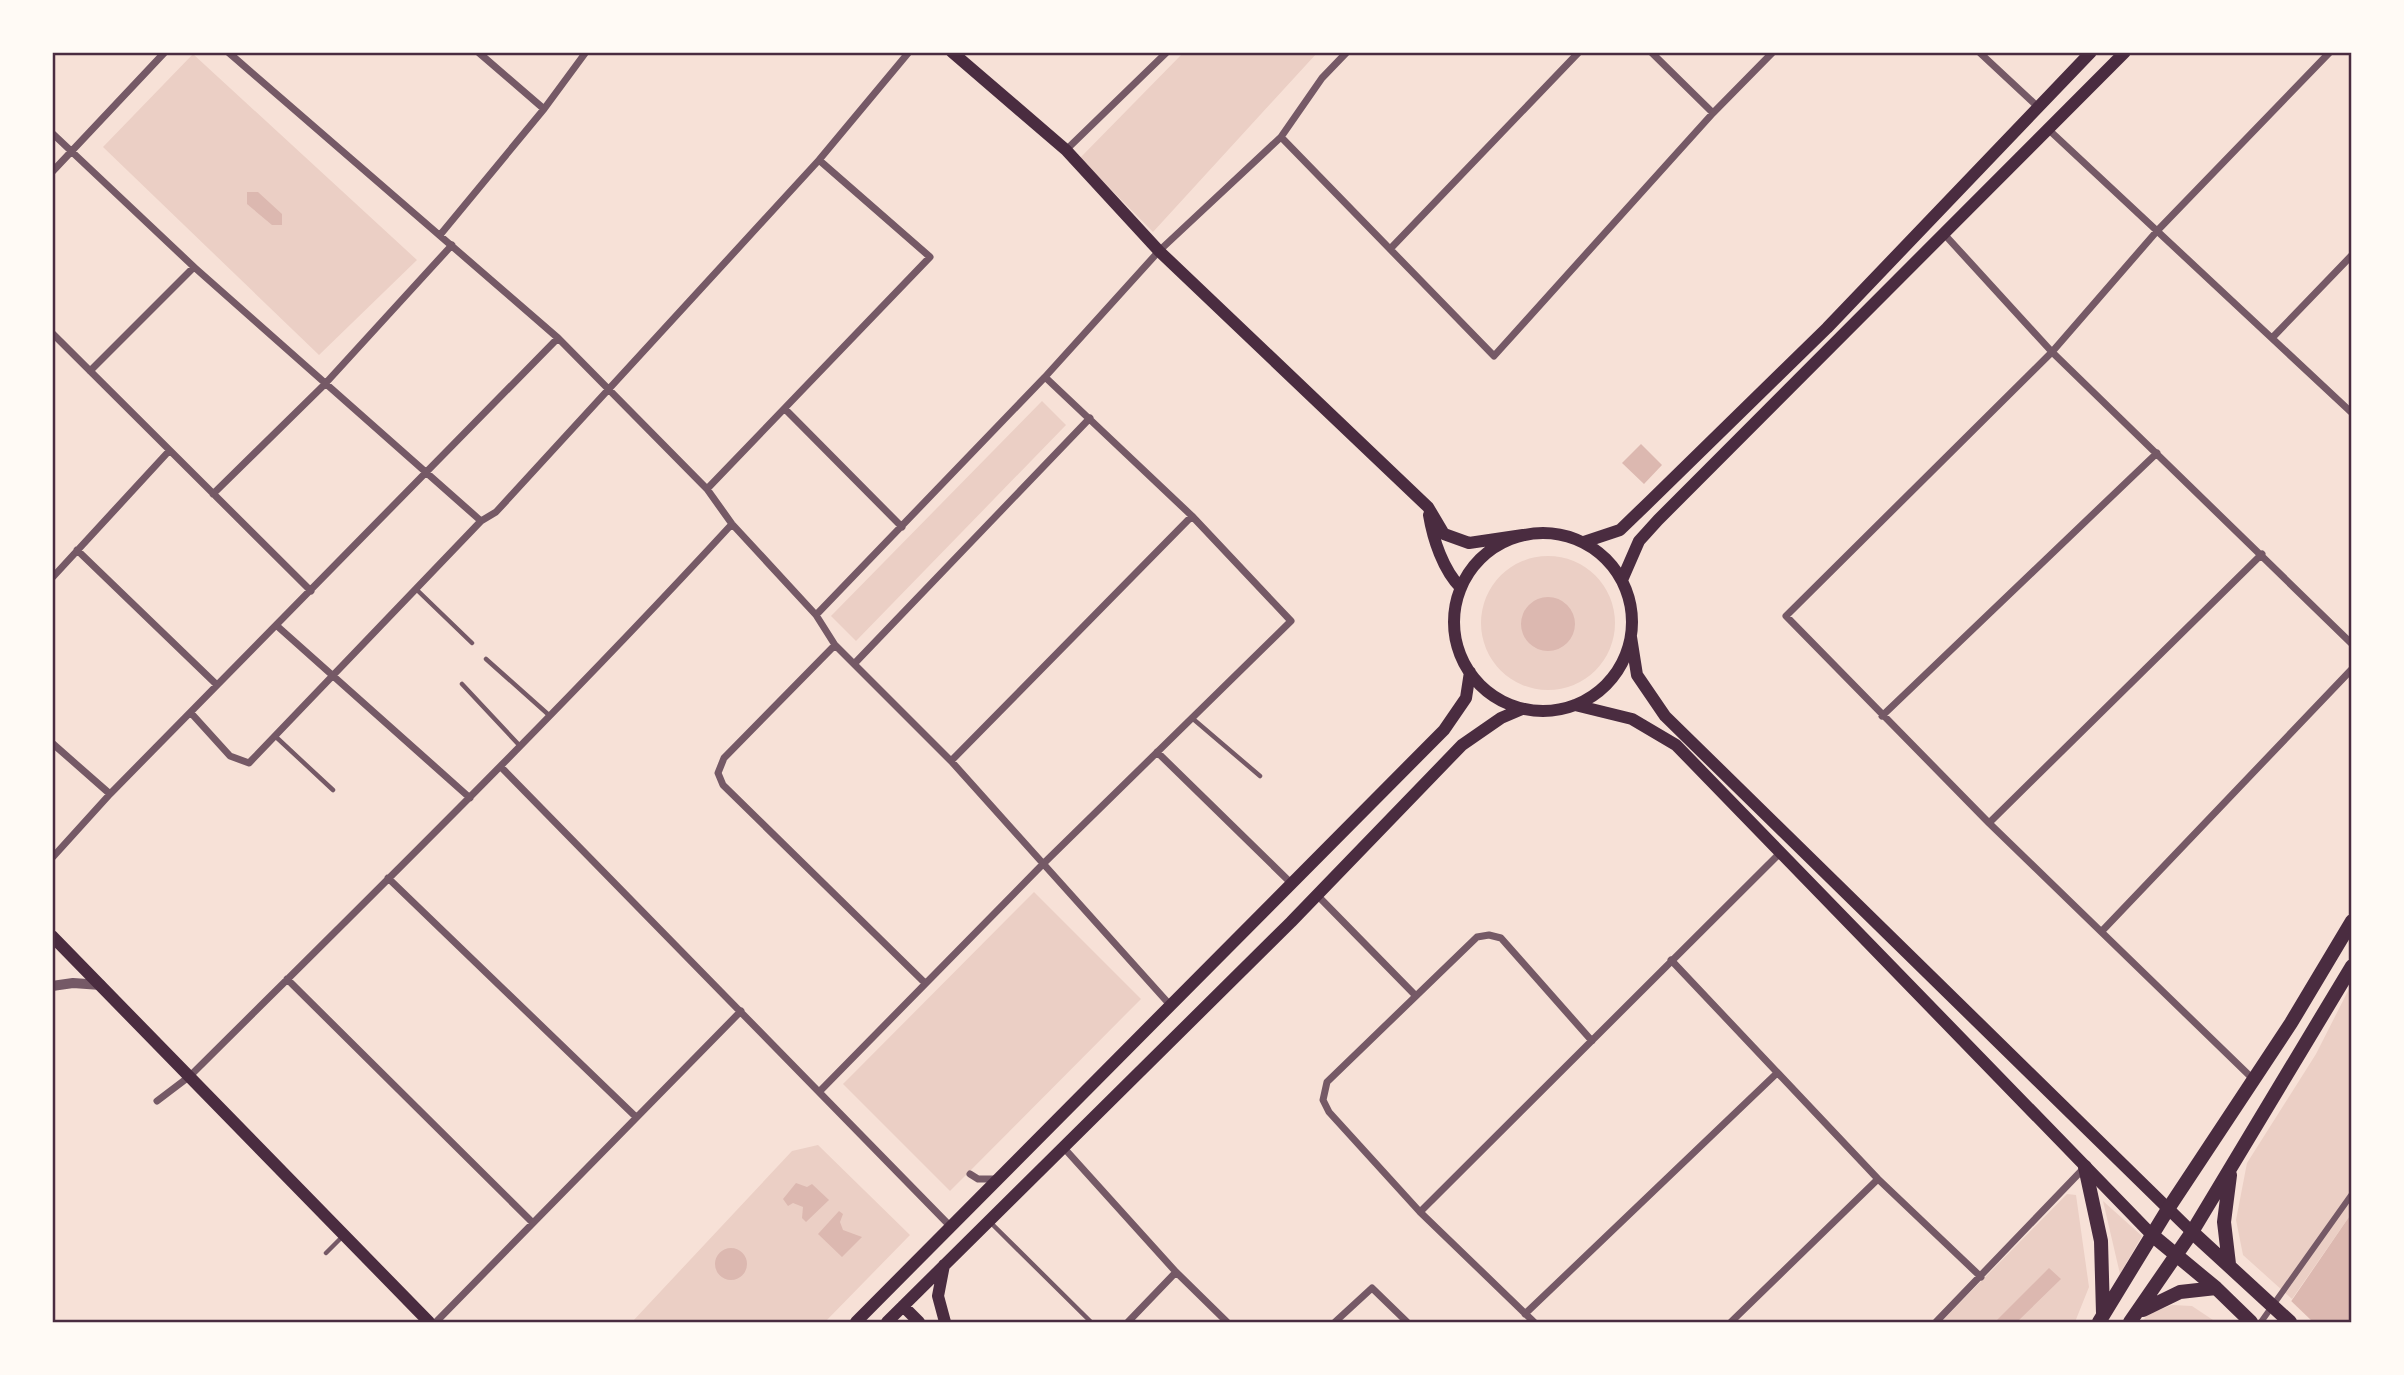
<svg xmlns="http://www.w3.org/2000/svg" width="2404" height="1375" viewBox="0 0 2404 1375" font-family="Quicksand,sans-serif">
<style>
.green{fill:#ebcfc5}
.water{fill:#dcb8b0}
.pier{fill:#f7e1d7}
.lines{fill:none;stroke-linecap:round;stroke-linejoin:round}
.service{stroke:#755966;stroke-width:4.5}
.pedestrian{stroke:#755966;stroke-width:6}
.minor{stroke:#755966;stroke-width:7}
.tertiary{stroke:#755966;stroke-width:10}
.secondary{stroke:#4a2c40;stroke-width:12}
.primary{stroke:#4a2c40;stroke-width:14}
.neatline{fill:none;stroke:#4a2c40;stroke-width:2.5}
</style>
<rect width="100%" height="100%" fill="#f7e1d7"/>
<!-- green -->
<path class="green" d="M 1183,53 L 1317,53 L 1153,232 L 1080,158 Z
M 193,54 L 417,260 L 319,355 L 103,147 Z
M 1042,401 L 1066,425 L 856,641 L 831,616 Z
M1481 623a67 67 0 1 1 134 0a67 67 0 1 1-134 0Z
M 1034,892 L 1141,999 L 950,1191 L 843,1084 Z
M 2351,985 L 2351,1214 L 2292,1299 L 2243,1255 L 2236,1220 L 2247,1163 L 2316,1054 Z
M 818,1145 L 910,1235 L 825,1322 L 632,1322 L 792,1151 Z
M 2067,1194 L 2076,1195 L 2089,1287 L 2075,1322 L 1941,1322 Z
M 2103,1201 L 2142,1236 L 2120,1274 Z
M 2172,1305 L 2192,1306 L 2216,1322 L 2142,1322 L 2148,1314 Z"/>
<!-- water -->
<path class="water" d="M 247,192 L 258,192 L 282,214 L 282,225 L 272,225 L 247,204 Z
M 1641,444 L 1662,465 L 1644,484 L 1622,463 Z
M1521 624a27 27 0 1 1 54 0a27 27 0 1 1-54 0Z
M 796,1183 L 807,1187 L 812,1184 L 829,1200 L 806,1222 L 802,1218 L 803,1207 L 793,1203 L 788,1206 L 783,1199 Z
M 839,1211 L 843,1214 L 840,1222 L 843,1230 L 862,1237 L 842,1257 L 818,1234 Z
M 2351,1214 L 2351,1322 L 2277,1322 Z
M715 1264a16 16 0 1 1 32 0a16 16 0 1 1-32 0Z
M 2049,1268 L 2061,1279 L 2017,1322 L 1995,1322 Z"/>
<!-- pier -->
<path class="pier" d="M 2288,1298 L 2313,1322 L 2274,1322 Z"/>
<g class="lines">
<!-- service -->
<path class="service" d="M 416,589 L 472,643
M 486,659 L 550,716
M 462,684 L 520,746
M 1192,718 L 1260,776
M 275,736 L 333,790
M 990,1222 L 1091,1322
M 326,1253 L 343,1236"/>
<!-- pedestrian -->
<path class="pedestrian" d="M 2261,1322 L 2352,1194"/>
<!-- minor -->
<path class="minor" d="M 228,52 L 558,338 L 707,489 L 732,524 L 816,615 L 835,645 L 951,761 L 1171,1006
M 478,52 L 544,109
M 1651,52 L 1713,113
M 1979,52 L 2038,107
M 2049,130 L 2352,413
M 52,133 L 194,267 L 481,521
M 1281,137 L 1494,356 L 1713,113 L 1773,52
M 1066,150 L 1167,52
M 52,172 L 165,52
M 440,235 L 544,109 L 586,52
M 1945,235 L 2052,352 L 2352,644
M 1392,247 L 1579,52
M 52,333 L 311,591
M 2273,337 L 2352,255
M 90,371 L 194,267
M 785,409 L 902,527
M 707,489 L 930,257 L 819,160
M 213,494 L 324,385 L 452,245
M 77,550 L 217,685
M 52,578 L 169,451
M 816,615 L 1045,377 L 1159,251 L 1281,137 L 1322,78 L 1347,52
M 276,625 L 470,798
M 835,645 L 724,758 L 718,773 L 723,785 L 925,983
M 854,664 L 1090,418
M 191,713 L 230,756 L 249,763 L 481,521 L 496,512 L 819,160 L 909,52
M 1882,716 L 2157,453
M 52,743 L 110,794
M 1157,752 L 1292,884
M 951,761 L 1192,516
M 501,767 L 952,1228
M 1989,823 L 2262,554
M 52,858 L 110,794 L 558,338
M 388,878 L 636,1117
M 1317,895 L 1416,996
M 2102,931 L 2352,669
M 1671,960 L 1878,1179 L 1981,1277
M 287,979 L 533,1223
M 2253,1079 L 1989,823 L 1786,616 L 2052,352 L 2157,231 L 2330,52
M 820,1091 L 1042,865 L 1291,621 L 1192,516 L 1045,377
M 157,1101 L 190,1076 C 373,894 557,714 732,524
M 1064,1148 L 1176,1272 L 1227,1322
M 970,1174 L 978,1179 L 999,1179
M 1420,1212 L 1779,854
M 1525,1314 L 1776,1074
M 436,1322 L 741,1011
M 1128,1322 L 1176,1272
M 1335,1322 L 1372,1288 L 1407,1322
M 1534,1322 L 1420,1212 L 1329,1112 L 1323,1100 L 1327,1082 L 1477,937 L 1489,935 L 1501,938 L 1592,1041
M 1731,1322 L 1878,1179
M 1936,1322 L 2085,1167"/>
<!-- tertiary -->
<path class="tertiary" d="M 52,986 L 73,983 L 101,985"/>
<!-- secondary -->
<path class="secondary" d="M 952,52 L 1066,150 L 1159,251 L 1428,507 L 1444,534 L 1469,543 L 1523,535
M 1429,515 C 1433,539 1443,570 1461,588
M1454 622a89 89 0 1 1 178 0a89 89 0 1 1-178 0Z
M 1584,542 L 1620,530 L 1649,502 L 1827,328 L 2091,52
M 1622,580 L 1639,541 L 1658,520 L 2125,52
M 1631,637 L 1637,675 L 1665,716 L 2192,1232
M 1575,705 L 1632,719 L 1676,745 L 2152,1235
M 52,936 L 429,1322
M 944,1265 L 938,1296 L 945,1322
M 903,1306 L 919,1322
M 856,1322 L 1444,730 L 1466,698 L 1470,672
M 887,1322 L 1291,922 L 1462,745 L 1501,718 L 1522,709"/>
<!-- primary -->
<path class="primary" d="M 2085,1167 L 2101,1241 L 2103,1313
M 2192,1232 L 2290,1322
M 2152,1235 L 2216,1288 L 2251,1322
M 2229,1264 L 2224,1222 L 2230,1175
M 2143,1310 L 2180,1292 L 2216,1288
M 2099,1322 L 2168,1209 L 2291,1023 L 2352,921
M 2130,1322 L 2192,1232 L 2352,966"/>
</g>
<!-- border -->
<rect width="2404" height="1375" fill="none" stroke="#fffaf5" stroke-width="108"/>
<rect x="54" y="54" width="2296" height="1267" class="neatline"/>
</svg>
